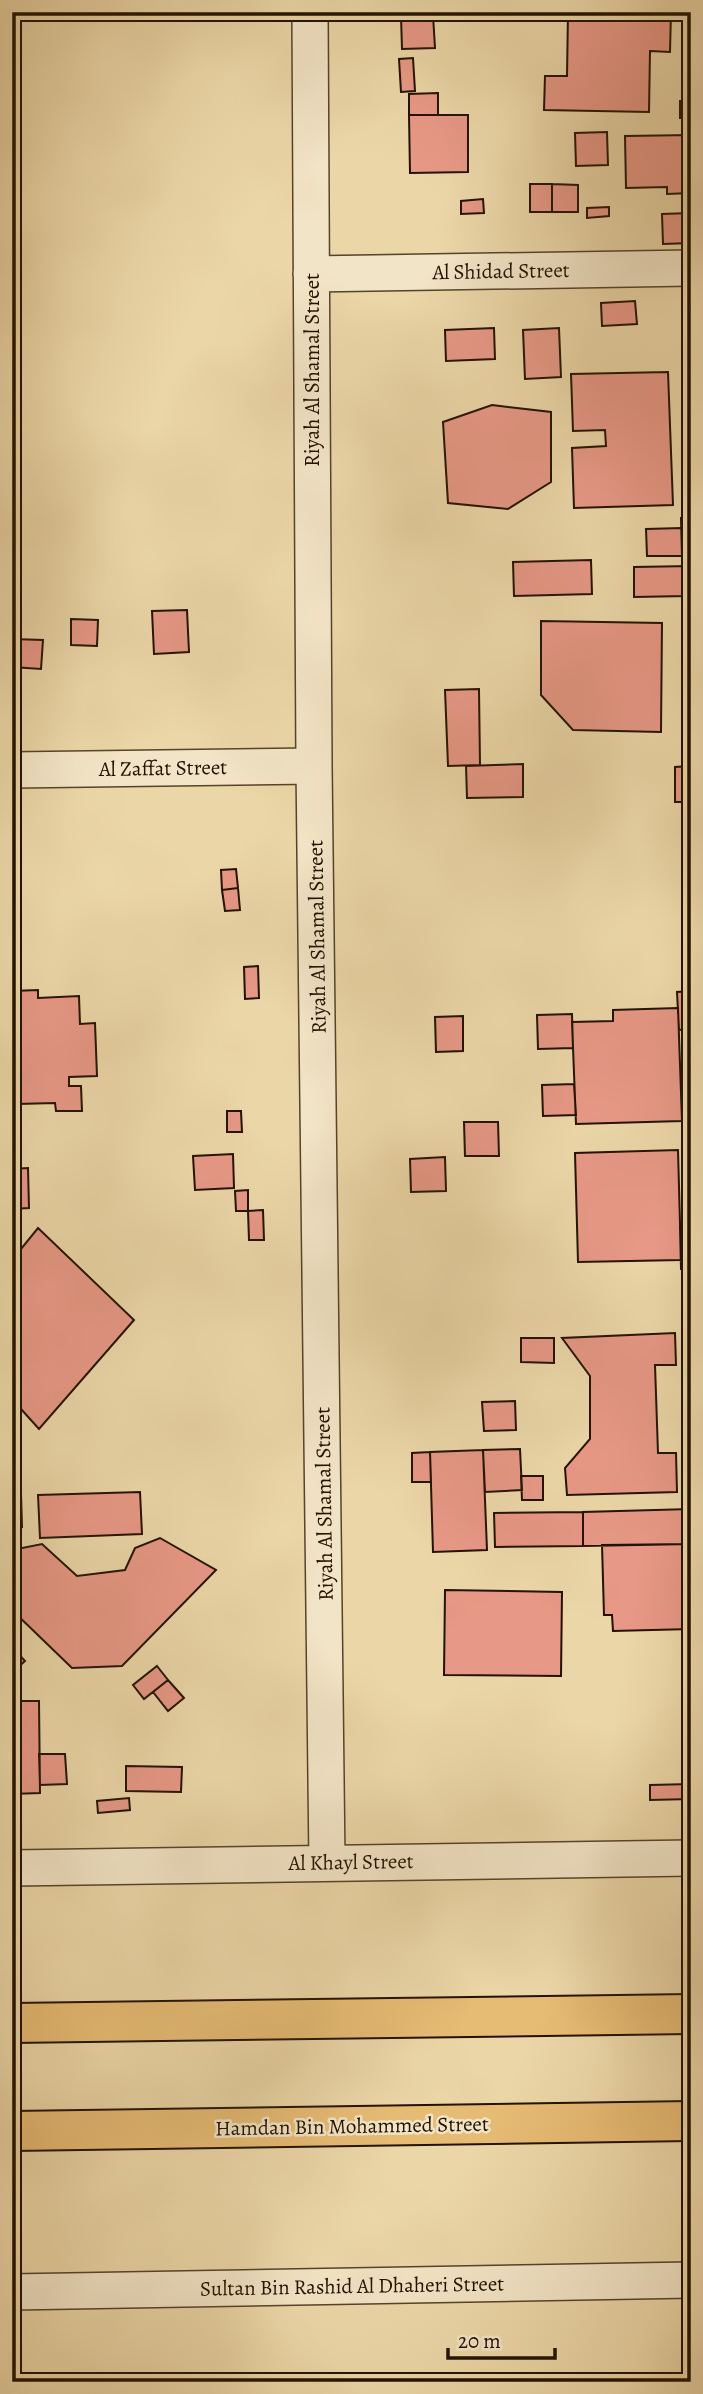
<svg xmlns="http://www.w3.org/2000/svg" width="703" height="2394" viewBox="0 0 703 2394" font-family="Alegreya,serif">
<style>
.building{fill:#e79886;stroke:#231200;stroke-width:2}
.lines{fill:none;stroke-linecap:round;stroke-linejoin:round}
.minor-casing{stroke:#55432a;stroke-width:38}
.major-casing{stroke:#231200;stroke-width:42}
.minor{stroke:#f2e4c6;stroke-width:35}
.major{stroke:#e6bb74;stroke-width:38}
.labels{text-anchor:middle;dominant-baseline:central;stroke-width:5;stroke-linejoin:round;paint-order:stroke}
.street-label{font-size:21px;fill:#231200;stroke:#f2e4c6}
</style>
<rect width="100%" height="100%" fill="#ebd6a7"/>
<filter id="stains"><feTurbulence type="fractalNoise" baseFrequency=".00286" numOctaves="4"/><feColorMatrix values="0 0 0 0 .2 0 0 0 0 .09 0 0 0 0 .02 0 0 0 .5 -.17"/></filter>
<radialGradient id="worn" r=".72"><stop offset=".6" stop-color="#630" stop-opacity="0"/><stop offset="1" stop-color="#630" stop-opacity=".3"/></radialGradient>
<!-- building -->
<path class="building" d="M 568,12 L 671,12 L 670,52 L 650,51 L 649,112 L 544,110 L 545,76 L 567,76 Z
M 433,15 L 435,48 L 402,49 L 401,16 Z
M 413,58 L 415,91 L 401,92 L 399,59 Z
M 438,93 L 438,115 L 409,115 L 409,94 Z
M 680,101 L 691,101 L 691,118 L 680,118 Z
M 409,115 L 468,115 L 468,172 L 410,173 Z
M 607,132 L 608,165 L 576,166 L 575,133 Z
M 691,135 L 691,193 L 667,194 L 667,187 L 626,188 L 625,136 Z
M 530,184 L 552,184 L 552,212 L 530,212 Z
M 552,184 L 578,185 L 578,212 L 552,212 Z
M 483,199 L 484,213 L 461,214 L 461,201 Z
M 609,207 L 609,216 L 587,218 L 587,208 Z
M 691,213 L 691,243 L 663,244 L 662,214 Z
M 635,301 L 637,324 L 602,326 L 601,303 Z
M 494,328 L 495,359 L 446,361 L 445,330 Z
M 559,328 L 561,377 L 525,379 L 523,330 Z
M 668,372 L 673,505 L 574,508 L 572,448 L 606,446 L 605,430 L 573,431 L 571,374 Z
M 492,405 L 551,412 L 551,482 L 508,509 L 448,503 L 443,422 Z
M 681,518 L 691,518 L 691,556 L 682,556 Z
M 682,528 L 682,556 L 647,556 L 646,529 Z
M 591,560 L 592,594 L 514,596 L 513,562 Z
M 691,566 L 687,596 L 634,597 L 634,567 Z
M 187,610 L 189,652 L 154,654 L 152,611 Z
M 71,619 L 98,620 L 97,646 L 71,645 Z
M 541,621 L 662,623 L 661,732 L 573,730 L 541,695 Z
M 12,639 L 43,640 L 41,669 L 12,667 Z
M 479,689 L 480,765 L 448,766 L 445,690 Z
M 523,764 L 523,797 L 467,798 L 466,766 Z
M 691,766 L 691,802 L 675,802 L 675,767 Z
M 236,869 L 238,888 L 222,890 L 221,870 Z
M 238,888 L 240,910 L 225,911 L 222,890 Z
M 258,966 L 259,998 L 245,999 L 244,967 Z
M 38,990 L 38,998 L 79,996 L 80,1024 L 95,1023 L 97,1076 L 69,1077 L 69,1086 L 81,1086 L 82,1111 L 56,1111 L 55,1103 L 17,1104 L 17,1113 L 12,1113 L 12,991 Z
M 691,991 L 691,1029 L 679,1030 L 677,992 Z
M 678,1008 L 682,1121 L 576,1124 L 572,1022 L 613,1021 L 613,1010 Z
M 572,1014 L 573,1048 L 538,1049 L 537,1015 Z
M 463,1016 L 463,1051 L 436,1052 L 435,1017 Z
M 574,1084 L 576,1115 L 543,1116 L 542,1085 Z
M 227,1111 L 241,1111 L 242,1132 L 227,1132 Z
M 464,1122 L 498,1122 L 499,1156 L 465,1156 Z
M 678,1150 L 681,1260 L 578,1262 L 575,1153 Z
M 233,1154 L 234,1188 L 195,1190 L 193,1156 Z
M 445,1157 L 446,1191 L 411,1192 L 410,1159 Z
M 28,1168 L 29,1208 L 12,1209 L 12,1169 Z
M 248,1190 L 248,1211 L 236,1211 L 235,1191 Z
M 263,1210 L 264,1240 L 249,1240 L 248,1211 Z
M 680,1227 L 691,1227 L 691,1268 L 681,1269 Z
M 38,1228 L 134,1320 L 39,1429 L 12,1399 L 12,1260 Z
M 675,1333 L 676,1365 L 655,1365 L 658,1453 L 676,1453 L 677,1492 L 567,1495 L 565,1468 L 590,1439 L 590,1376 L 562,1338 Z
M 521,1338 L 554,1338 L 554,1363 L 521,1362 Z
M 515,1401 L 516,1430 L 484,1431 L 482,1402 Z
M 520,1449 L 522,1490 L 485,1492 L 483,1450 Z
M 483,1450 L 487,1550 L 433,1552 L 430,1452 Z
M 430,1452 L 431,1482 L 412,1482 L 412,1453 Z
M 521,1476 L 543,1476 L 543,1500 L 522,1500 Z
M 140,1492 L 142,1534 L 40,1538 L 38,1495 Z
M 12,1494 L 21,1494 L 22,1527 L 12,1528 Z
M 691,1509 L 691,1544 L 583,1546 L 583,1512 Z
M 583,1512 L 583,1546 L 495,1547 L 494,1513 Z
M 160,1538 L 216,1570 L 122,1666 L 72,1668 L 12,1610 L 12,1550 L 42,1544 L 77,1576 L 125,1570 L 135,1548 Z
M 691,1544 L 691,1629 L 613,1631 L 612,1615 L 604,1615 L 602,1545 Z
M 445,1590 L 562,1592 L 561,1676 L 444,1675 Z
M 12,1647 L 25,1661 L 12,1673 Z
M 157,1666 L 168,1680 L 144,1699 L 133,1685 Z
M 168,1680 L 184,1698 L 168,1711 L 153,1692 Z
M 12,1701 L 39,1701 L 40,1793 L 12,1794 Z
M 39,1754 L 65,1754 L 67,1784 L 40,1785 Z
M 126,1766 L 182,1767 L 181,1792 L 126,1791 Z
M 691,1784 L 691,1799 L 650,1800 L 650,1785 Z
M 129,1798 L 130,1810 L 98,1813 L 97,1801 Z"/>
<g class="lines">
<!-- minor casing -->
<g class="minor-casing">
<path id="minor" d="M 310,12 L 314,766 L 327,1863
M 311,274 L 691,268
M 12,770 L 314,766
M 12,1868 L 691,1858
M 12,2292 L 691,2280"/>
</g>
<!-- major casing -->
<g class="major-casing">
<path id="major" d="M 12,2023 L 691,2014
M 12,2131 L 691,2121"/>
</g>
<!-- minor -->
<use href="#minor" class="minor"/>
<!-- major -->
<use href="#major" class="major"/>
</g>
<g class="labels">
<!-- street labels -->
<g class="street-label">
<text transform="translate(501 271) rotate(-1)">Al Shidad Street</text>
<text transform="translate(312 370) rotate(-90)">Riyah Al Shamal Street</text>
<text transform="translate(163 768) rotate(-1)">Al Zaffat Street</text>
<text transform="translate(317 937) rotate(-91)">Riyah Al Shamal Street</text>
<text transform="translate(324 1504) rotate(-91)">Riyah Al Shamal Street</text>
<text transform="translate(351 1862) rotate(-1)">Al Khayl Street</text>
<text transform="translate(352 2126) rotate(-1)">Hamdan Bin Mohammed Street</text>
<text transform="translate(352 2286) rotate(-1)">Sultan Bin Rashid Al Dhaheri Street</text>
</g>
</g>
<!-- margin -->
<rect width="703" height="2394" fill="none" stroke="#ebd6a7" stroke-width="42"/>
<rect x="14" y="14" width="675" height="2366" fill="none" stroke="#231200" stroke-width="3.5"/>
<rect x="21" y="21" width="661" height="2352" fill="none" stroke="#231200" stroke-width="2"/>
<!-- scale -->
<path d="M448 2348v10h107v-10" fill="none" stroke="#231200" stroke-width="3.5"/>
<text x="458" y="2348" font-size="21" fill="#231200" stroke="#f2e4c6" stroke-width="5" paint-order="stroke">20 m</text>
<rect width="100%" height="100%" filter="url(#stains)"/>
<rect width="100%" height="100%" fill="url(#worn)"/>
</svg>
